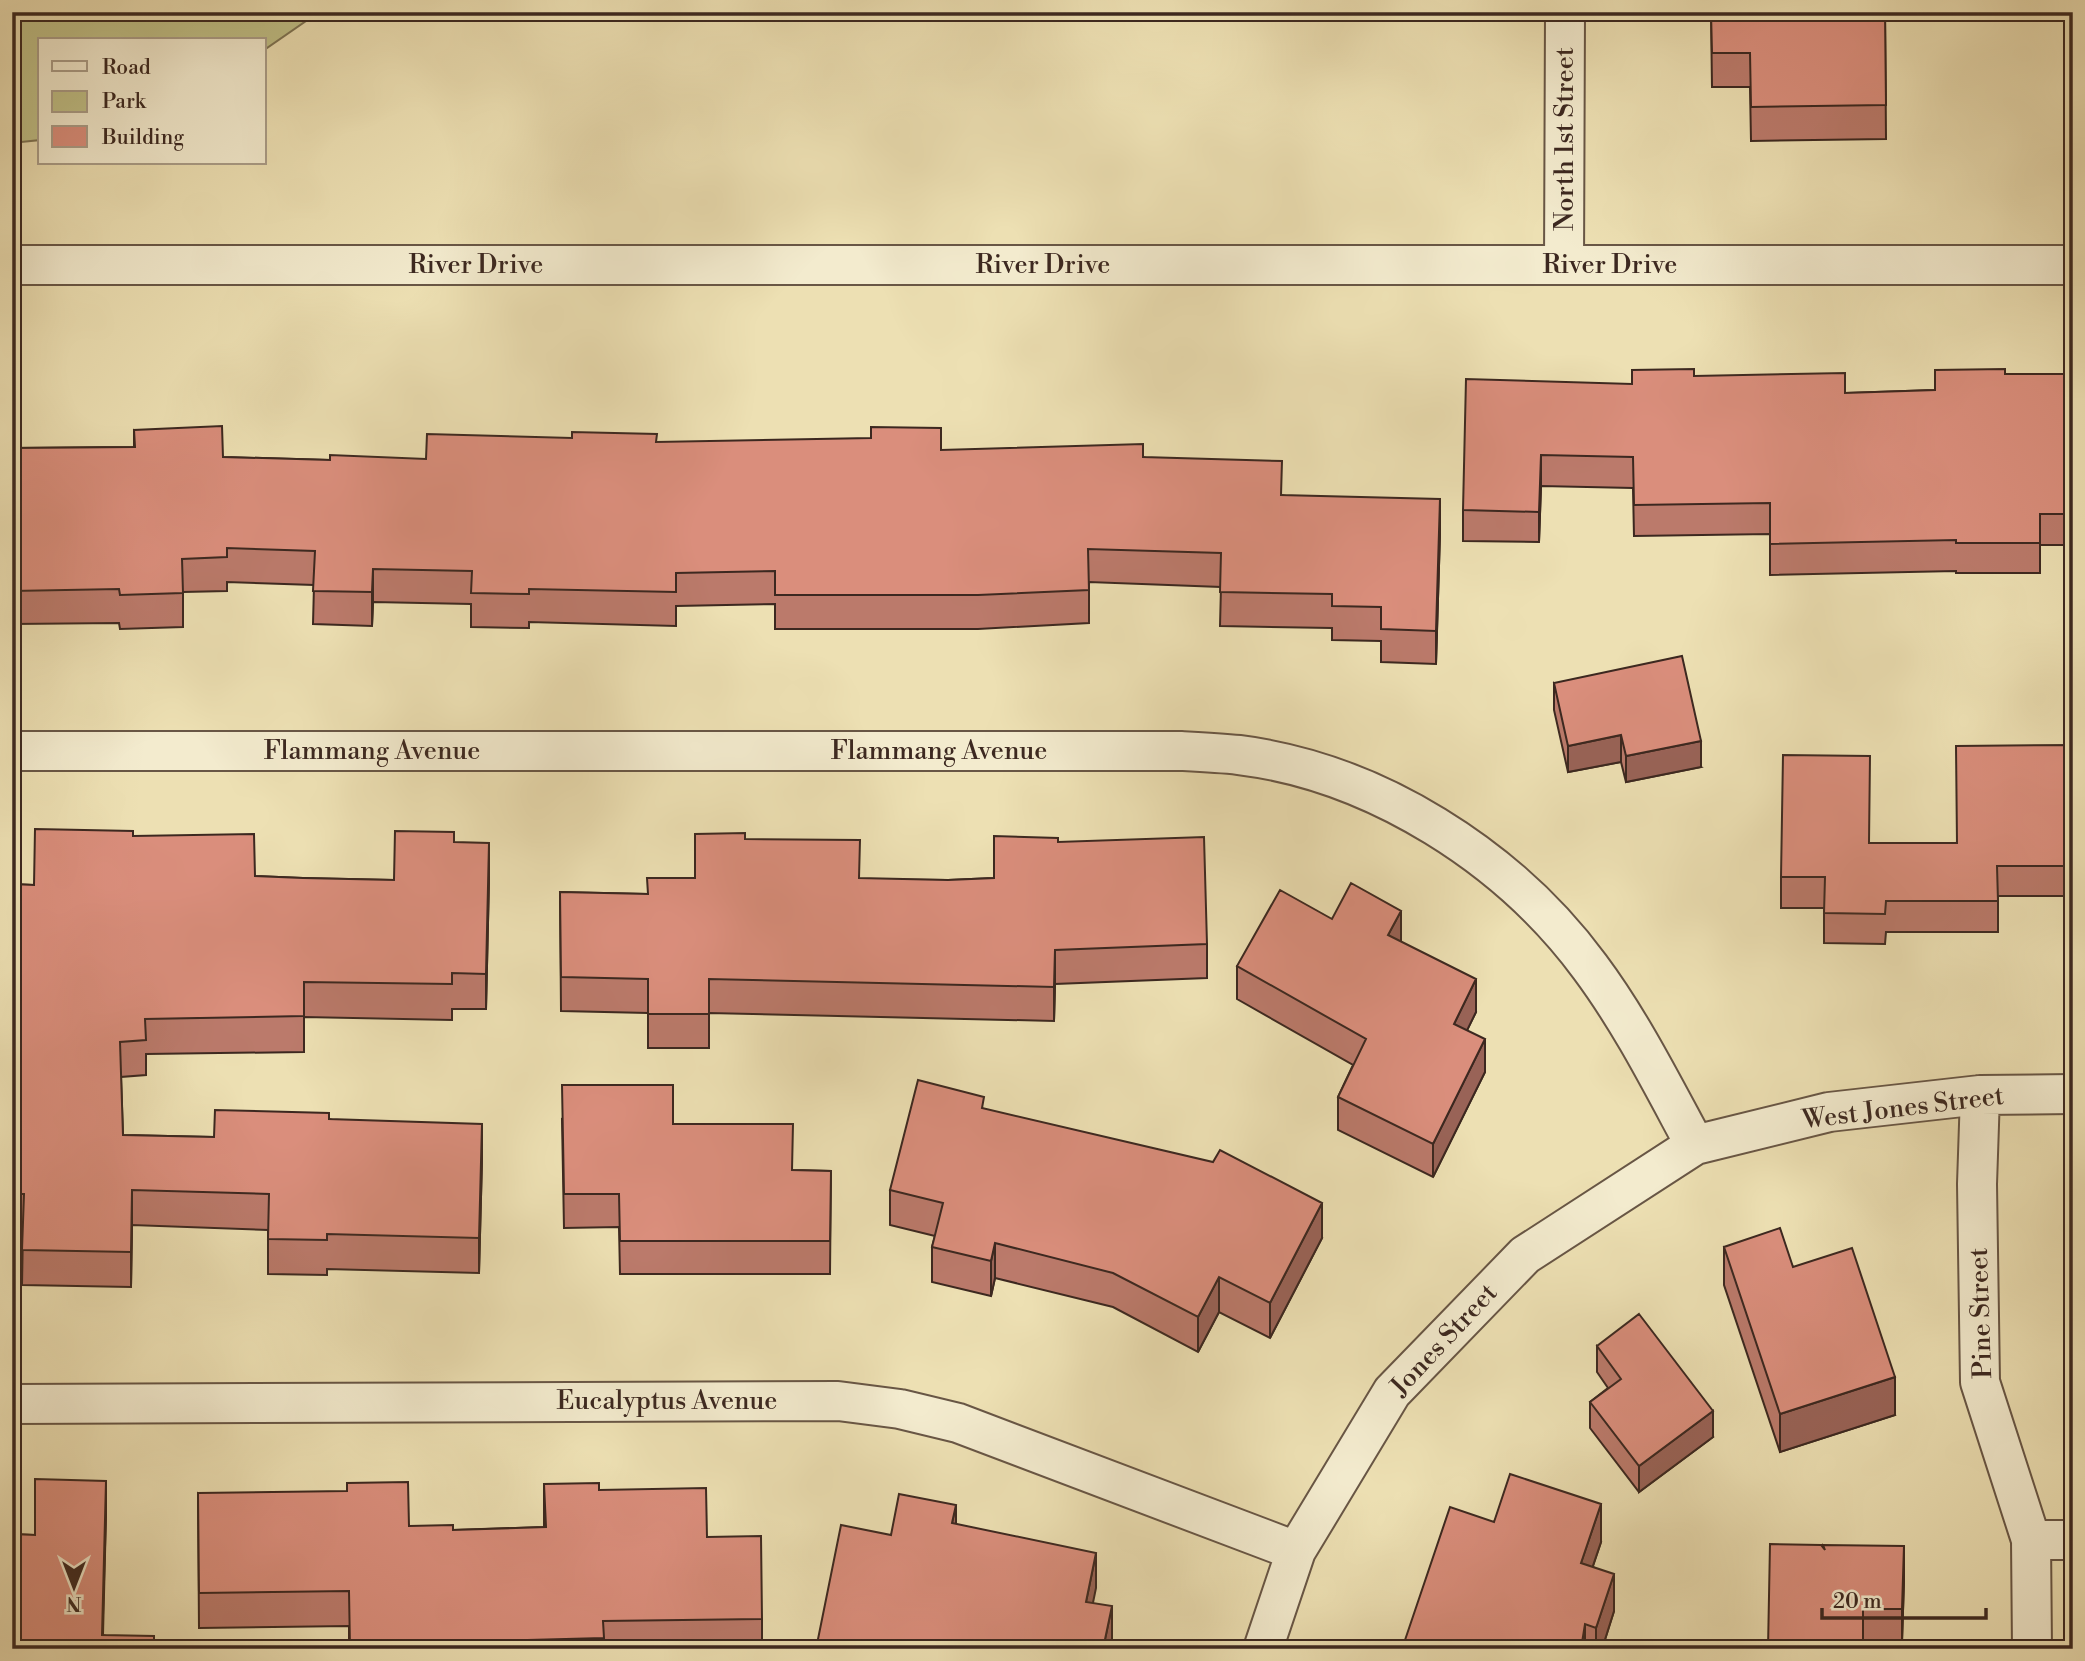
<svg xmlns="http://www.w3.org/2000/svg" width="2085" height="1661" viewBox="0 0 2085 1661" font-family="'Libre Bodoni',serif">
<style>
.green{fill:#c0c087;stroke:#7e7454;stroke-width:2}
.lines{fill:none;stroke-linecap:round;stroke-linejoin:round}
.minor-casing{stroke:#685645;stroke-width:42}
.minor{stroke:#f3ebce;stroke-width:38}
.wall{fill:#bb7a6b;stroke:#3c2820;stroke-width:2}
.shaded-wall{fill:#996357;stroke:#3c2820;stroke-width:2}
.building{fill:#da8e7c;stroke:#3c2820;stroke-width:2}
.labels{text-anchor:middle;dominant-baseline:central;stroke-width:5;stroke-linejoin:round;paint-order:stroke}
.street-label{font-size:26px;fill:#3c2820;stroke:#f3ebce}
</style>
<rect width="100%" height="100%" fill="#ede0b3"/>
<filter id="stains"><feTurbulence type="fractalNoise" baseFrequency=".00286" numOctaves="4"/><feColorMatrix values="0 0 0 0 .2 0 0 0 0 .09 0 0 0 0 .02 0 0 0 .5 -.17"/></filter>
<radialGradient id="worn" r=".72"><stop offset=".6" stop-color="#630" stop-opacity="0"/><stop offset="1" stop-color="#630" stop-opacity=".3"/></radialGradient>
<!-- green -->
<path class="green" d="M 12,12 L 319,12 L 264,50 L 264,40 L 40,40 L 40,140 L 12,143 Z"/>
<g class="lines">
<!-- minor casing -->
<g class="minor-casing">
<path id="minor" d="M 12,265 L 2073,265
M 1564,265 L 1565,12
M 12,751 L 1181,751 C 1200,752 1220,753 1239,755 C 1375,772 1509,857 1590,967 C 1631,1022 1662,1084 1695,1145
M 1980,1095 L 1977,1184 L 1980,1382 L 2031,1540 L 2032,1649
M 12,1404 L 838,1401 L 900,1409 L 958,1423 L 1296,1551
M 2031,1540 L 2073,1540
M 1263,1649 L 1296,1551 L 1392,1392 L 1525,1255 L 1695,1145 L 1829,1112 L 1980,1095 L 2073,1094"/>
</g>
<!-- minor -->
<use href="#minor" class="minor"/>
</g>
<!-- wall -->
<path class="wall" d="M 1711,12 L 1885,12 L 1886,139 L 1751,141 L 1750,87 L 1712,87 Z
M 2005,374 L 2073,374 L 2073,545 L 2040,545 L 2040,573 L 1956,573 L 1956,571 L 1770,575 L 1770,534 L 1634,536 L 1633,488 L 1541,486 L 1539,542 L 1463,541 L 1463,510 L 1632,384 L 1694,376 L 1845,393 L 1935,390 Z
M 134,430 L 223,457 L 330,460 L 426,459 L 657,442 L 1143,457 L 1282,495 L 1440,533 L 1436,664 L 1381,662 L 1381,641 L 1332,640 L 1332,628 L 1220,626 L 1221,587 L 1089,582 L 1089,623 L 978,629 L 775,629 L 775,604 L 676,606 L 676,626 L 529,622 L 529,628 L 471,627 L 471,604 L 373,602 L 372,626 L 313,624 L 314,585 L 227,582 L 227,591 L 183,592 L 183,627 L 120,629 L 119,623 L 12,624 L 12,448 L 134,447 Z
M 1554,683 L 1701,767 L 1626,782 L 1621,762 L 1568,772 L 1554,710 Z
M 2073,745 L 2073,896 L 1998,896 L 1998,932 L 1886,932 L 1885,944 L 1824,943 L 1824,908 L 1781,908 L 1781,877 L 1869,843 L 1956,843 Z
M 133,836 L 255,876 L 303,878 L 394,880 L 454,842 L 489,879 L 486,1009 L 452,1009 L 452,1020 L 304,1017 L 304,1052 L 146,1054 L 146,1075 L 121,1077 L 123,1135 L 214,1137 L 329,1119 L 482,1159 L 479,1273 L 327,1269 L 327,1275 L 268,1274 L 268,1230 L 132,1225 L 131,1287 L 22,1285 L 23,1230 L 12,1229 L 12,1031 L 17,1031 L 15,977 L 12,977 L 12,884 L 34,885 Z
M 1058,842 L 1207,944 L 1207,978 L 1055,984 L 1054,1021 L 709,1013 L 709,1048 L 648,1048 L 648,1013 L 561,1011 L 560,892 L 648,894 L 695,878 L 948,880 L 994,878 Z
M 1332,919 L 1401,942 L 1476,1012 L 1467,1030 L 1485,1072 L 1433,1177 L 1338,1130 L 1338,1097 L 1353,1065 L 1237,999 L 1237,966 Z
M 984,1109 L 1322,1238 L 1270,1338 L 1219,1312 L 1198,1352 L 1113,1307 L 995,1278 L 991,1296 L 932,1282 L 932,1247 L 935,1236 L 890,1225 L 890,1190 Z
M 562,1119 L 793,1170 L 831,1171 L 830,1274 L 620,1274 L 619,1227 L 564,1228 Z
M 1724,1247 L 1793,1267 L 1895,1415 L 1780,1452 L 1724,1285 Z
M 1597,1346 L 1713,1437 L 1639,1492 L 1590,1428 L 1590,1402 L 1608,1388 L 1597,1372 Z
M 544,1484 L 599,1490 L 707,1537 L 762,1619 L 762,1649 L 349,1649 L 349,1626 L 199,1628 L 198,1493 L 409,1526 L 453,1530 L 544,1527 Z
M 106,1514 L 103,1635 L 154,1649 L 12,1626 L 12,1534 L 35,1535 Z
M 1494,1522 L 1601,1542 L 1593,1566 L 1614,1611 L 1602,1649 L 1402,1649 Z
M 1823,1545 L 1904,1580 L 1902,1642 L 1863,1642 L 1823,1548 Z"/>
<!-- shaded-wall -->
<path class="shaded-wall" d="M 1541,455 L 1541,486 L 1539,542 L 1539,512 Z
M 1440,499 L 1440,533 L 1436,664 L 1436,631 Z
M 373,569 L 373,602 L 372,626 L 372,592 Z
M 1621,735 L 1621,762 L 1568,772 L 1568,746 Z
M 1701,741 L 1701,767 L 1626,782 L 1626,756 Z
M 489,843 L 489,879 L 486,1009 L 486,974 Z
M 1401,911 L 1401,944 L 1388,935 Z
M 1055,950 L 1055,984 L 1054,1021 L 1054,987 Z
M 1476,979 L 1476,1012 L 1454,1057 L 1454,1024 Z
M 1485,1039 L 1485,1072 L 1433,1177 L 1433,1144 Z
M 482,1124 L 482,1159 L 479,1273 L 479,1238 Z
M 132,1190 L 132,1225 L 131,1287 L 131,1252 Z
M 1322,1203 L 1322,1238 L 1270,1338 L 1270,1303 Z
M 995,1243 L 995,1278 L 991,1296 L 991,1261 Z
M 1219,1277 L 1219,1312 L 1198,1352 L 1198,1317 Z
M 1895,1377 L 1895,1415 L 1780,1452 L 1780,1414 Z
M 1713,1411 L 1713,1437 L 1639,1492 L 1639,1466 Z
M 106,1481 L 106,1514 L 102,1649 Z
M 1601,1504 L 1601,1542 L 1581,1601 L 1581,1563 Z
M 956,1505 L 956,1540 L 952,1523 Z
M 1904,1546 L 1904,1580 L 1902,1642 L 1902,1609 Z
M 1096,1553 L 1096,1588 L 1086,1637 L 1086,1602 Z
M 1614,1574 L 1614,1611 L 1602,1649 L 1596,1649 L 1596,1628 Z
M 1112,1606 L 1112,1641 L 1110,1649 L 1103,1649 Z
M 1585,1624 L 1585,1649 L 1581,1649 Z"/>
<!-- building -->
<path class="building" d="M 1711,12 L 1885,12 L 1886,105 L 1751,107 L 1750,53 L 1712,53 Z
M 1694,369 L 1694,376 L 1845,373 L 1845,393 L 1935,390 L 1935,370 L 2005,369 L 2005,374 L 2073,374 L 2073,514 L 2040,514 L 2040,543 L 1956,543 L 1956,540 L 1770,544 L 1770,503 L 1634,505 L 1633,457 L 1541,455 L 1539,512 L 1463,510 L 1466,379 L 1632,384 L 1632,370 Z
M 222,426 L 223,457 L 330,460 L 330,455 L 426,459 L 427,434 L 572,438 L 572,432 L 657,434 L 656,442 L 871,438 L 871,427 L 941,428 L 941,450 L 1143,444 L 1143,457 L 1282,461 L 1281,495 L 1440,499 L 1436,631 L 1381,629 L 1381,607 L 1332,606 L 1332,594 L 1220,592 L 1221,553 L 1088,549 L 1089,590 L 978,595 L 775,595 L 775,571 L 676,573 L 676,592 L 529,589 L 529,594 L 471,593 L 472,571 L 373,569 L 372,592 L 313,591 L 315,551 L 227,548 L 227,557 L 182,559 L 183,593 L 120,595 L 119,589 L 12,591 L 12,448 L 135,447 L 134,430 Z
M 1682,656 L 1701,741 L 1626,756 L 1621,735 L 1568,746 L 1554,683 Z
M 2073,745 L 2073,866 L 1997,866 L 1998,901 L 1886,901 L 1885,914 L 1824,913 L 1825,877 L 1781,877 L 1783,755 L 1870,756 L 1869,843 L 1957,843 L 1956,746 Z
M 35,829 L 133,831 L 133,836 L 254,834 L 255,876 L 303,878 L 394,880 L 395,831 L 454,832 L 454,842 L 489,843 L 486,974 L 452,973 L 452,984 L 304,982 L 304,1016 L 145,1019 L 146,1040 L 120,1042 L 123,1135 L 214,1137 L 215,1110 L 329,1113 L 329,1119 L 482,1124 L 479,1238 L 327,1234 L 327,1240 L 268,1239 L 269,1194 L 132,1190 L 131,1252 L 22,1250 L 24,1194 L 12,1194 L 12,1031 L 18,1031 L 15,941 L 12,941 L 12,884 L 34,885 Z
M 745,833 L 745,839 L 860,840 L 859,878 L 948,880 L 994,878 L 994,836 L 1058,838 L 1058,842 L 1204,837 L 1207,944 L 1055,950 L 1054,987 L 709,979 L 709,1014 L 648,1014 L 648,979 L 561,977 L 560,892 L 648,894 L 647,878 L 695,878 L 695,834 Z
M 1351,883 L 1401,911 L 1388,935 L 1476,979 L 1454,1024 L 1485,1039 L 1433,1144 L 1338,1097 L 1366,1039 L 1237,966 L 1280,890 L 1332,919 Z
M 918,1080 L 984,1097 L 982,1108 L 1213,1162 L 1220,1150 L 1322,1203 L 1270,1303 L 1219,1277 L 1198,1317 L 1113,1273 L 995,1243 L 991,1261 L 932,1247 L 943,1203 L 890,1190 Z
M 562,1085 L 673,1085 L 673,1124 L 793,1124 L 792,1170 L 831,1171 L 830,1241 L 620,1241 L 619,1194 L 564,1194 Z
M 1780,1228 L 1793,1267 L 1852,1248 L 1895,1377 L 1780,1414 L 1724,1247 Z
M 1639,1314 L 1713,1411 L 1639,1466 L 1590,1402 L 1621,1379 L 1597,1346 Z
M 1510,1474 L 1601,1504 L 1581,1563 L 1614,1574 L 1596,1628 L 1585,1624 L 1581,1649 L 1402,1649 L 1450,1507 L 1494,1522 Z
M 35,1479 L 106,1481 L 102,1635 L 154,1636 L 154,1649 L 17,1649 L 18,1593 L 12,1593 L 12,1534 L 35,1535 Z
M 408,1482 L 409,1526 L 453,1525 L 453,1530 L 546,1527 L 544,1484 L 599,1483 L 599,1490 L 706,1488 L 707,1537 L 761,1536 L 762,1619 L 603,1621 L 604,1638 L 455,1642 L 455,1649 L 350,1649 L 349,1591 L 199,1593 L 198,1493 L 347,1491 L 347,1483 Z
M 899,1494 L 956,1505 L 952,1523 L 1096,1553 L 1086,1602 L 1112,1606 L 1103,1649 L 816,1649 L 841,1525 L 891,1535 Z
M 1770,1544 L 1821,1545 L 1825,1550 L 1823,1545 L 1904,1546 L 1902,1609 L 1863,1609 L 1863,1649 L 1768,1649 Z"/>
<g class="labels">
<!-- street labels -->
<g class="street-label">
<text transform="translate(1565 139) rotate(-90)">North 1st Street</text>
<text x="476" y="265">River Drive</text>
<text x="1043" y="265">River Drive</text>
<text x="1610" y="265">River Drive</text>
<text x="372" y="751">Flammang Avenue</text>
<text x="939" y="751">Flammang Avenue</text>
<text transform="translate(1903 1108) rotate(-7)">West Jones Street</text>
<text transform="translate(1981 1313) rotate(-92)">Pine Street</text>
<text transform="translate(1444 1340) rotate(-47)">Jones Street</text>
<text x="667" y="1401">Eucalyptus Avenue</text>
</g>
</g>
<!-- margin -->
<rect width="2085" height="1661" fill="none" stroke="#ede0b3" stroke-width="42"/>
<rect x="14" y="14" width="2057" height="1633" fill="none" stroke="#3c2820" stroke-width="3.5"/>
<rect x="21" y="21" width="2043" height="1619" fill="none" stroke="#3c2820" stroke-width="2"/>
<!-- legend -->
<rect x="38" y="38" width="228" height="126" fill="#f3ebce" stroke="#aa9d88" stroke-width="2"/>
<rect x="52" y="61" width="35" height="10" fill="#f3ebce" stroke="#aa9d88" stroke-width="2"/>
<text x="102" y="74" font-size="21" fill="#3c2820">Road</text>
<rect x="52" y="91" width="35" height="21" fill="#c0c087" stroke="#aa9d88" stroke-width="2"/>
<text x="102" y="108" font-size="21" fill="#3c2820">Park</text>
<rect x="52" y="126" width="35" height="21" fill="#da8e7c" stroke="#aa9d88" stroke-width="2"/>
<text x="102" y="144" font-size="21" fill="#3c2820">Building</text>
<!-- north arrow -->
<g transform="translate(74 1587) rotate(180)" stroke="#f3ebce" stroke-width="5" paint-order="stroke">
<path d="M0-5L12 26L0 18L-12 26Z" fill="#3c2820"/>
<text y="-10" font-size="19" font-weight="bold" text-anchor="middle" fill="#3c2820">N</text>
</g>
<!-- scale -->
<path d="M1822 1608v10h164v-10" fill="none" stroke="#3c2820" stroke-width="3.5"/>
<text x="1833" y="1608" font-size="21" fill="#3c2820" stroke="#f3ebce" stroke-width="5" paint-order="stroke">20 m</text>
<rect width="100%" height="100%" filter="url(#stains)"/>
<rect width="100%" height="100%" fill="url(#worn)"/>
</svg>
